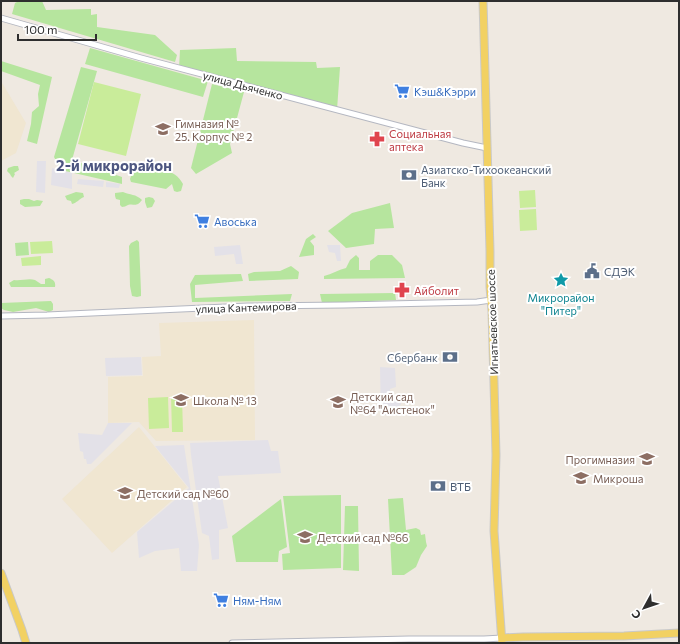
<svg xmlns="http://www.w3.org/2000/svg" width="680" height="644" viewBox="0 0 680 644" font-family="Commissioner,sans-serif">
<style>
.industrial{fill:#e3e1e8}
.education{fill:#f0e6d1}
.green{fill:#b6e59e}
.pitch{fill:#c9ec9a}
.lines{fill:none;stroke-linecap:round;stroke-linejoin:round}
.minor-casing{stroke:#b4b7c1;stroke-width:7}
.major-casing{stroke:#c9c9c9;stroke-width:9}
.minor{stroke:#fff;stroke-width:5}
.major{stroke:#f2d163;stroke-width:7}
.labels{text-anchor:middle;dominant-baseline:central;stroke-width:4;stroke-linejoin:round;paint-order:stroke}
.street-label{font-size:11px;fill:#2e2e2e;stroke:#fff}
.shop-label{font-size:11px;fill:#366cbe;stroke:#fff;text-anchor:start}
.education-label{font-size:11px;fill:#785e54;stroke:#fff;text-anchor:start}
.health-label{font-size:11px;fill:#be3a42;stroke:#fff;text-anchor:start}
.service-label{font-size:11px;fill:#4e5e75;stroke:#fff;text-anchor:start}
.culture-label{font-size:11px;fill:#0d838f;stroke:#fff}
.district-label{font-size:15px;font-weight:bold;fill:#4d5680;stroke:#fff}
</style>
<rect width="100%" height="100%" fill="#efe9e1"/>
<!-- industrial -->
<path class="industrial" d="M 37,161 L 46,161 L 45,193 L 36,192 Z
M 52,168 L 72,173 L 72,189 L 51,185 Z
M 78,179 L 104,181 L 103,187 L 77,184 Z
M 106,182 L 120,184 L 119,188 L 106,187 Z
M 240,245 L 243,264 L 236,264 L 234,254 L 215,256 L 214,247 Z
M 327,245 L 340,245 L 341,261 L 337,261 L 335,253 L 329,252 Z
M 141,357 L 142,375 L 106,376 L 105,358 Z
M 380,367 L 395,368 L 396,387 L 390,389 L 391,399 L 400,399 L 401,404 L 390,415 L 381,415 Z
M 108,423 L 132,423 L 91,464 L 87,464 L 86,459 L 84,459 L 83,452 L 80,451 L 78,433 L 102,435 Z
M 268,440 L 271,451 L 278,451 L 281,473 L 218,476 L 228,528 L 219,530 L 219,559 L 212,560 L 209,536 L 202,533 L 191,455 L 190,443 Z
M 184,445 L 199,545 L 197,571 L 181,571 L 179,548 L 155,551 L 139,558 L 137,532 L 189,488 L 155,446 Z"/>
<!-- education -->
<path class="education" d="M 1,81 L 26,123 L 16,153 L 1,161 Z
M 254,320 L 255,440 L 156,441 L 139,422 L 108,423 L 108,377 L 143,376 L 142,357 L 161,356 L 159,323 Z
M 139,427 L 187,487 L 112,553 L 62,499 Z"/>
<!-- green -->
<path class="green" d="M 19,1 L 42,1 L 46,10 L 91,9 L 91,15 L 97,14 L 97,27 L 155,35 L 177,55 L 175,62 L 12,14 L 15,3 Z
M 90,48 L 208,81 L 203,97 L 85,64 Z
M 236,48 L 237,61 L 316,62 L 317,68 L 340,67 L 337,110 L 179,68 L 180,50 Z
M 1,61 L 52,77 L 37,144 L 27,141 L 31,124 L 32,112 L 39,106 L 38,94 L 40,85 L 1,71 Z
M 81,67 L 97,71 L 72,160 L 122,177 L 122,184 L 61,170 L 54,157 Z
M 212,84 L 244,92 L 230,144 L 232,153 L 196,174 L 191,168 Z
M 14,166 L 18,166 L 19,170 L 14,173 L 15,174 L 13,178 L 11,176 L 10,174 L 7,171 L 8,168 Z
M 140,166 C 156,168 175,168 183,184 L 181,191 L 177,192 L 174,191 L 172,184 L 166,189 L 131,182 L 130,179 L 132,173 Z
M 76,192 L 83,193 L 84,197 C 79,199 77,203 72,204 L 71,201 L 67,200 L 65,196 Z
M 123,192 C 130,195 136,194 142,200 C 136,208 134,203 128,205 C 126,206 124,207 122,207 L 120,205 L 120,200 L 116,199 L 115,196 L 115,193 Z
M 149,197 L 153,198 L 155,201 L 152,207 L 147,208 L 145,202 L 145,198 Z
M 24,199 L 29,199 L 34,201 L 37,200 L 43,201 L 40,206 L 25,207 L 20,204 L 20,200 Z
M 390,203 L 394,228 L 375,229 L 374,244 L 346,248 L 328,231 L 352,213 Z
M 313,234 L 316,237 L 310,241 L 314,246 L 314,255 L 299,257 L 306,239 Z
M 137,240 L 139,242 L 141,291 L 141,296 L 137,297 L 132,296 L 130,286 L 129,246 L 131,243 Z
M 28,242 L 29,255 L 16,256 L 15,243 Z
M 356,255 L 359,258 L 359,270 L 370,270 L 370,261 L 378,255 L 392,255 L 402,265 L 405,278 L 324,279 L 324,276 C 332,274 338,270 346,268 L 350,260 Z
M 291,266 L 299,272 L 298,279 L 249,281 L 248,274 L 254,272 L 280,271 Z
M 241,274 L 243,281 L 195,285 L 195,298 L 292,294 L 290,301 L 192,302 L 190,284 L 195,275 Z
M 49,278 C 53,280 56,281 55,287 L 11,287 L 9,283 L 14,280 C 21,281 29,278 35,280 C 37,281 39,283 41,284 L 45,284 L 45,279 Z
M 395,293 L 396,300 L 322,303 L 320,294 Z
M 51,301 L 53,304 L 53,310 L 49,312 L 36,308 L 13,312 L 4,310 L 1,308 L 1,303 Z
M 341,495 L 341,568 L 283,570 L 282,554 L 290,553 L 283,496 Z
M 403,498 L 406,530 L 416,528 L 420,530 L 421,535 L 425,534 L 426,542 L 427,546 L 421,555 L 416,567 L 404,575 L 392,575 L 388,499 Z
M 281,499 L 287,547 L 279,551 L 278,562 L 236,562 L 232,536 Z
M 345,506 L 358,506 L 359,571 L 343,570 Z"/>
<!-- pitch -->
<path class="pitch" d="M 94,82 L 141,94 L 126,156 L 78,144 Z
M 535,190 L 536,207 L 520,208 L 519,191 Z
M 536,209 L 537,230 L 520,231 L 519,210 Z
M 52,241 L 53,253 L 31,254 L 30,242 Z
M 41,256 L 41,265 L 22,266 L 21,258 Z
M 171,396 L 182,396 L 183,432 L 172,432 Z
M 168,397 L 169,428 L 149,429 L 148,398 Z"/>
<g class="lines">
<!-- minor casing -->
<g class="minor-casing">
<path id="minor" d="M 1,18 L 141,58 L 463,143 L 487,148
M 1,316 L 47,315 L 248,306 L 344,305 L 477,302 L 491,300
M 232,643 L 409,639 L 484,639 L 502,638"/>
</g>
<!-- major casing -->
<g class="major-casing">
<path id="major" d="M 483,1 L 490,251 L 490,287 L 492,311 L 496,455 L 494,531 L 502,643
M 1,573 L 22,630 L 26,643
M 502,638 L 523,637 L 624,636 L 679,633"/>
</g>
<!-- minor -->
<use href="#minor" class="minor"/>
<!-- major -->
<use href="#major" class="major"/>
</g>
<!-- icons -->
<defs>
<g id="supermarket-bare" transform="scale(1.2)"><path d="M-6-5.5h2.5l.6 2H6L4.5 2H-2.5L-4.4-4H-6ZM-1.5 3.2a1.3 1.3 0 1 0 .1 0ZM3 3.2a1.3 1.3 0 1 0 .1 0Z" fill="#3f7fe0" stroke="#fff" stroke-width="2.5" paint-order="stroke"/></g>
<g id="school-bare" transform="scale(1.2)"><path d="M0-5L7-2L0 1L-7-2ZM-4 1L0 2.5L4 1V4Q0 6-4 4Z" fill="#8d6e63" stroke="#fff" stroke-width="2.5" paint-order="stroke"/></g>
<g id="pharmacy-bare" transform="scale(1.2)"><path d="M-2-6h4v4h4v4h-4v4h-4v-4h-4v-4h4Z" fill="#e0444e" stroke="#fff" stroke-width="2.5" paint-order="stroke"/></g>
<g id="bank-bare" transform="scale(1.2)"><path d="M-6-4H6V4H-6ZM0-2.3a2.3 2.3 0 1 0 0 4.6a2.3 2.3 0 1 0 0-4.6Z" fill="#5c6f8a" stroke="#fff" stroke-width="2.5" paint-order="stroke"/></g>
<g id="civic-bare" transform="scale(1.2)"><path d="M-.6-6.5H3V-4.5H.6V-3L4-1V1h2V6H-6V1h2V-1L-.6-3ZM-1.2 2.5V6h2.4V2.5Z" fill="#5c6f8a" stroke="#fff" stroke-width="2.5" paint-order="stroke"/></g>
<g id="sight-bare" transform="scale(1.2)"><path d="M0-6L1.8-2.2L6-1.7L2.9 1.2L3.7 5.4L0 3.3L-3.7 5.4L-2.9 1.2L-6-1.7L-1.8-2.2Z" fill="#0f9aa8" stroke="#fff" stroke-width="2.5" paint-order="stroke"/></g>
</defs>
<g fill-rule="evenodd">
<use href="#supermarket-bare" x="402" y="91"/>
<use href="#school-bare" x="163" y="129"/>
<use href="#pharmacy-bare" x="377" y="139"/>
<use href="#bank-bare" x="409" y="175"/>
<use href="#supermarket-bare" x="202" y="221"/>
<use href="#civic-bare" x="592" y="271"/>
<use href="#sight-bare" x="561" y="280"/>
<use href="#pharmacy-bare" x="402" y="290"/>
<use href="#bank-bare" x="450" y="357"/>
<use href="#school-bare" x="181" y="400"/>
<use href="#school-bare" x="338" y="402"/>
<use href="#school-bare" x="647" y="459"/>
<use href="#school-bare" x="581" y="478"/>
<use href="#bank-bare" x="438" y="486"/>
<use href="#school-bare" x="125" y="493"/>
<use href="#school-bare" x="305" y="537"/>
<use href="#supermarket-bare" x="221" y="600"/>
</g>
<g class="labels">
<!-- street labels -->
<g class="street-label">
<text transform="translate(243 85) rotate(15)">улица Дьяченко</text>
<text transform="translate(246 307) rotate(-2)">улица Кантемирова</text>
<text transform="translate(492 322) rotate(-92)">Игнатьевское шоссе</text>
</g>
<!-- shop labels -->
<g class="shop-label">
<text x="414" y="91">Кэш&amp;Кэрри</text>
<text x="214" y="221">Авоська</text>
<text x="233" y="600">Ням-Ням</text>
</g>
<!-- education labels -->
<g class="education-label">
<text x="175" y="123">Гимназия №<tspan x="175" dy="13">25. Корпус № 2</tspan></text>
<text x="350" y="396">Детский сад<tspan x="350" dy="13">№64 "Аистенок"</tspan></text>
<text x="193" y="400">Школа № 13</text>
<text x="635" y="459" text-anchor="end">Прогимназия</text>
<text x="593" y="478">Микроша</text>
<text x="137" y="493">Детский сад №60</text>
<text x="317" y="537">Детский сад №66</text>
</g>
<!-- health labels -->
<g class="health-label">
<text x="389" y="133">Социальная<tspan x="389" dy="13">аптека</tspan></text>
<text x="414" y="290">Айболит</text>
</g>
<!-- service labels -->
<g class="service-label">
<text x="421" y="169">Азиатско-Тихоокеанский<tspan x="421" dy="13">Банк</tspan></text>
<text x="604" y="271">СДЭК</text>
<text x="438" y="357" text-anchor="end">Сбербанк</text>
<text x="450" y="486">ВТБ</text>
</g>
<!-- culture labels -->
<g class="culture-label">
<text x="561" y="297">Микрорайон<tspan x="561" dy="13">"Питер"</tspan></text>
</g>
<!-- district labels -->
<g class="district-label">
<text x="114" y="165">2-й микрорайон</text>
</g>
</g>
<!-- border -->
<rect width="680" height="644" fill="none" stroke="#2e2e2e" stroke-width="4"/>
<!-- north arrow -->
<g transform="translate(644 608) rotate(230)" stroke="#ffffff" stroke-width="3" paint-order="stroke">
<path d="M0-3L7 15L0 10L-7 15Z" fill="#2e2e2e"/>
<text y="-6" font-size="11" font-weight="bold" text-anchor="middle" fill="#2e2e2e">С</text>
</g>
<!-- scale -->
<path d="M18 34v6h78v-6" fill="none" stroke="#2e2e2e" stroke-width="2"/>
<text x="24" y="34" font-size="12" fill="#2e2e2e" stroke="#ffffff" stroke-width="3" paint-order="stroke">100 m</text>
</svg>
